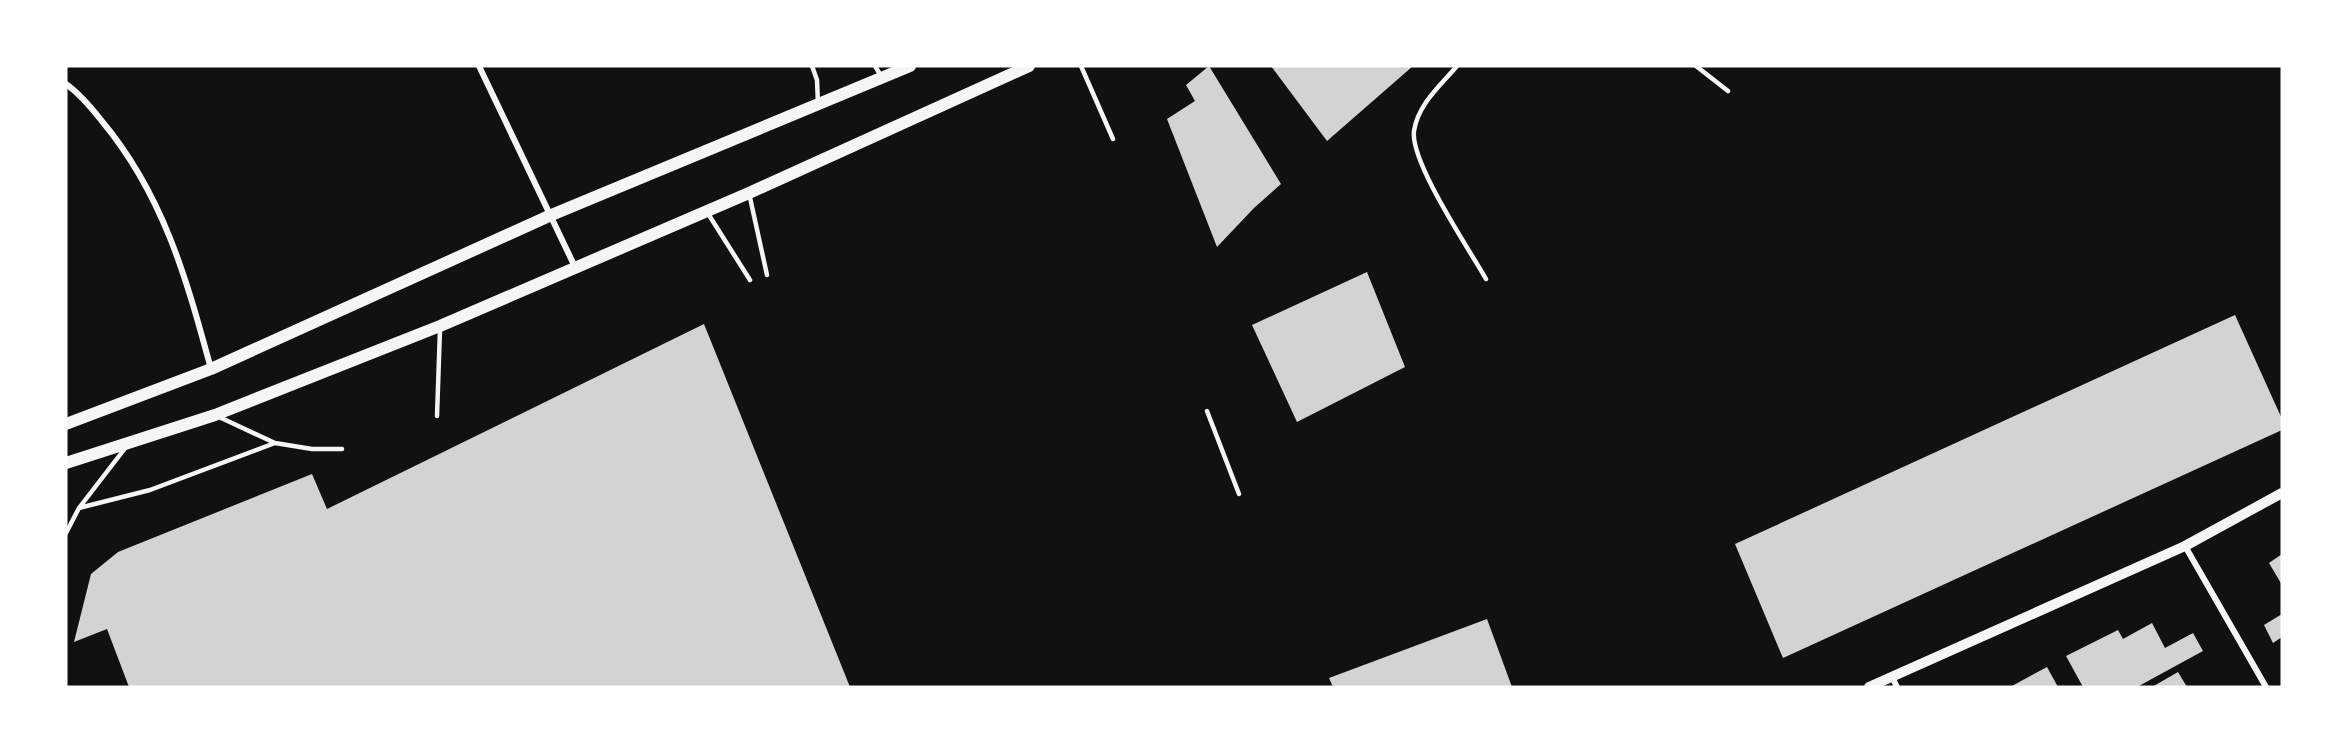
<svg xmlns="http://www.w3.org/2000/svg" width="2348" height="753" viewBox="0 0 2348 753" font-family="'Varela Round',sans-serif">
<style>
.building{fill:#d3d3d3}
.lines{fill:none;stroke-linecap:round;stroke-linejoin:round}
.service{stroke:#f5f5f5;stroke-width:4.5}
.minor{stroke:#f5f5f5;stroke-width:6}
.tertiary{stroke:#f5f5f5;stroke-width:10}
.secondary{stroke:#f5f5f5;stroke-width:12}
</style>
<rect width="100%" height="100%" fill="#111"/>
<!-- building -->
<path class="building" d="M 1209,66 L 1281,184 L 1254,208 L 1217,247 L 1167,119 L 1195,101 L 1186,85 Z
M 1271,66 L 1413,66 L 1327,141 Z
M 1367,272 L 1405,367 L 1297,422 L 1252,325 Z
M 2235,315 L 2282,419 L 2282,430 L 1783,658 L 1735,544 Z
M 704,324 L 850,687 L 129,687 L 107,629 L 74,642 L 91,574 L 118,552 L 312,474 L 327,509 Z
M 2282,554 L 2282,585 L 2269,563 Z
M 2282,614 L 2282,637 L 2273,643 L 2264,625 Z
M 1487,619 L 1512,687 L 1333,687 L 1329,678 Z
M 2152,623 L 2165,648 L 2193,633 L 2203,651 L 2137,687 L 2083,687 L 2066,656 L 2118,630 L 2123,639 Z
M 2047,667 L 2058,687 L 2010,687 Z
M 2178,672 L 2187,687 L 2152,687 Z"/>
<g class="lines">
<!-- service -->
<path class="service" d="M 812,66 L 817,80 L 818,104
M 875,66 L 881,76
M 1081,66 L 1113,139
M 1457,66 C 1441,85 1418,104 1414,131 C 1410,162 1469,249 1486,279
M 1696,66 L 1728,91
M 749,193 L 767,275
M 707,212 L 750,280
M 1207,411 L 1239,494
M 217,416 L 275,443 L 312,449 L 342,449
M 437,416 L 440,329
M 79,508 L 150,490 L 275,443
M 66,533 L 79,508 L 126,447"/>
<!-- minor -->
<path class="minor" d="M 479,66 L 575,267
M 66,84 C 80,94 90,106 101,120 C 163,194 186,277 211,369
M 2185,546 L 2266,687
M 1892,677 L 1897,687"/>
<!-- tertiary -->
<path class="tertiary" d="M 1869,687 L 2185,546 L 2282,493"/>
<!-- secondary -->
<path class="secondary" d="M 66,424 L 211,369 L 549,216 L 910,66
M 66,463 L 215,415 L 440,326 L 749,193 L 1029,66"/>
</g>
<!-- border -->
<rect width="2348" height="753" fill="none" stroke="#ffffff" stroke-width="135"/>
</svg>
